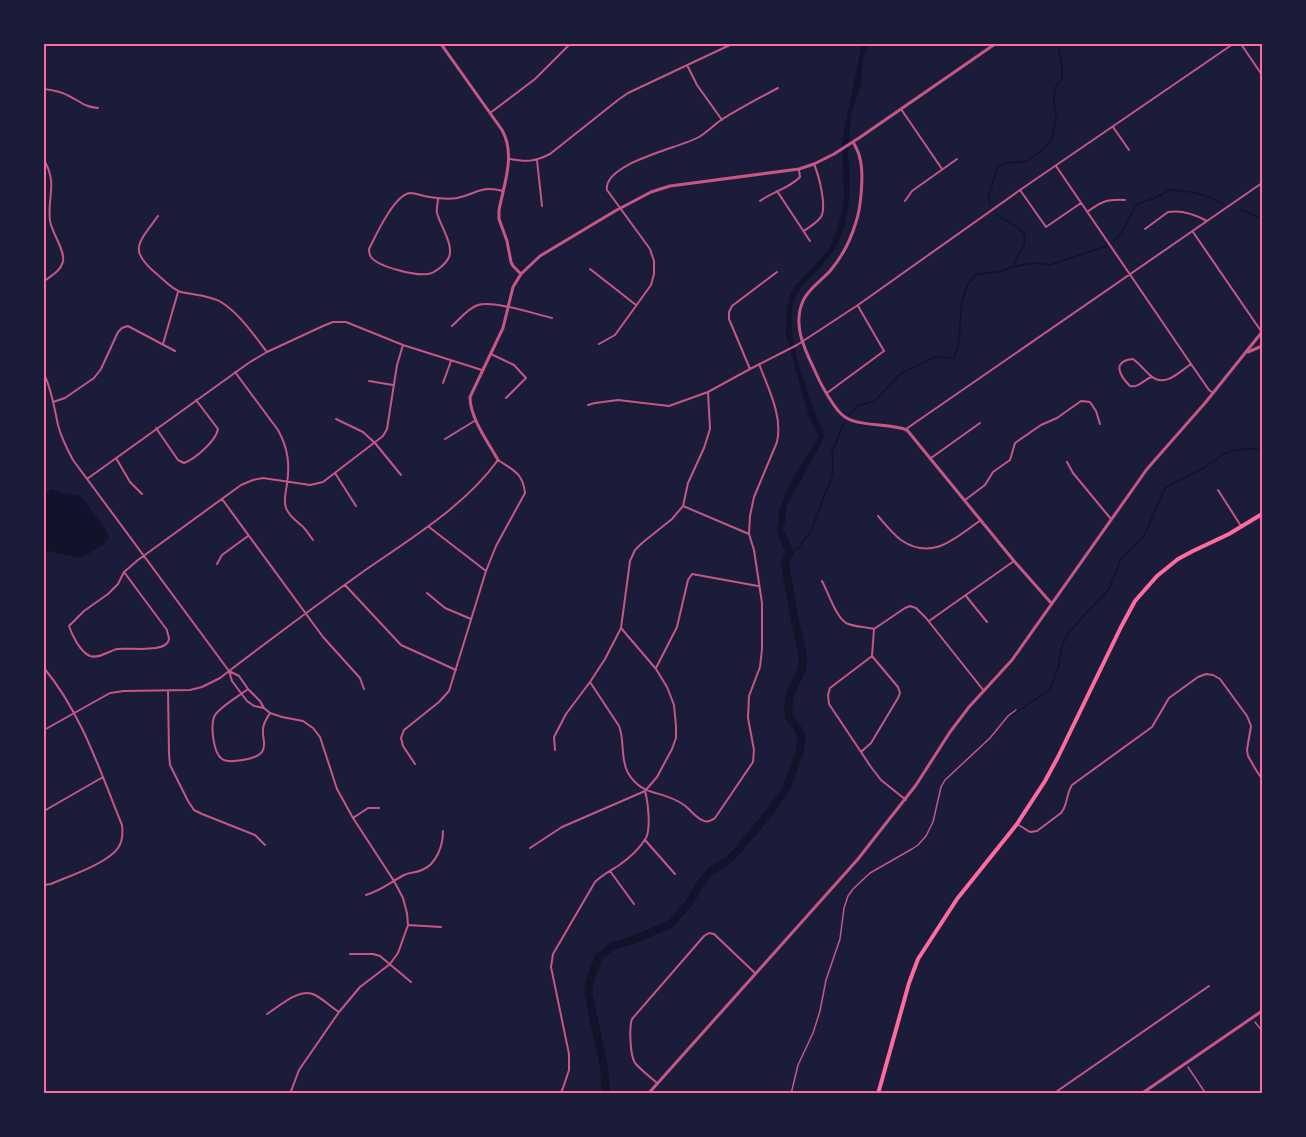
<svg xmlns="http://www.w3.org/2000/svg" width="1306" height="1137" viewBox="0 0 1306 1137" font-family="Inter,sans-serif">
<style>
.water{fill:#12122b}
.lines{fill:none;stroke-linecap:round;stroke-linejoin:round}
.stream{stroke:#12122b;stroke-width:1.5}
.river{stroke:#12122b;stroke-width:8}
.service{stroke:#c65784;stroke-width:1.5}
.pedestrian{stroke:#c65784;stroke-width:1.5}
.minor{stroke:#c65784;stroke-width:2}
.tertiary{stroke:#c65784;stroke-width:3}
.secondary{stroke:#ff6b9d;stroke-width:3}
.primary{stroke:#ff6b9d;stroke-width:4}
.neatline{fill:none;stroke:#ff6b9d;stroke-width:2}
</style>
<rect width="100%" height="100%" fill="#1b1b3a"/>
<!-- water -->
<path class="water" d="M 862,44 L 868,44 L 868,45 L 863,59 L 861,85 L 851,114 L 848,157 C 850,166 850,175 850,184 C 849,209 846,233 831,254 C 818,274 795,284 792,310 C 788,344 804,380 815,413 C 818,422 823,428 824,438 L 786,507 L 786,519 L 782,529 L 790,544 L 782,545 L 777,531 L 779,512 L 785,495 L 791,481 L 819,437 L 809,416 L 786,335 L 787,308 L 791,293 L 796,285 L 830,248 L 839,223 L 844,200 L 842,140 Z
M 52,489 L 63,493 L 80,496 L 101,522 L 107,532 L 109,537 L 104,544 L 88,554 L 80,558 L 44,550 L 44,493 Z"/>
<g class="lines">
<!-- stream -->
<path class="stream" d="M 990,204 L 988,194 L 991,189 L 997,167 L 1006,163 L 1028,161 L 1043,149 L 1052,138 L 1056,118 L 1054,101 L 1055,88 L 1062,78 L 1062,66 L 1058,44
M 1241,209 L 1262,219
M 996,213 L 1000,217 L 1018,227 L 1025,235 L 1024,245 L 1012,267
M 1114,241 L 1124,229 L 1134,209 L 1139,203 L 1153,199 L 1170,190 L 1193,192 L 1209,197 L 1223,204
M 848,416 L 857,406 L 875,401 L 900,374 L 935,357 L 954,358 C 956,352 959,346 959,339 C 962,313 957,295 976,274 L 999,272 L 1012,267 L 1034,263 L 1050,265 L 1107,246
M 790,553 L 799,547 L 811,531 L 832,476 L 833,465 L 832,452 L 844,423
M 1011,716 L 1033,701 L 1050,690 L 1058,668 L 1062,646 L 1068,633 L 1109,589 L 1121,559 L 1145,534 L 1165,488 L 1200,470 L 1224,454 L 1235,450 L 1262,448"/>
<!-- river -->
<path class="river" d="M 606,1094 L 604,1067 L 588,992 L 590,981 L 598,958 L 613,946 L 636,939 L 670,924 L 689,903 L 701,883 L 709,873 L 731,858 L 770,812 L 786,789 L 800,751 L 802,736 L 796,726 L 789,717 L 788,706 L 790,694 L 802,669 L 803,656 L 795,621 L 785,564 L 790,553 L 782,535"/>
<!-- service -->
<path class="service" d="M 791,1094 L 798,1065 L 813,1033 L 820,1011 L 826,980 L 840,939 L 844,908 L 848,896 L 853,889 L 870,873 L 912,849 L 918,845 L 926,836 L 933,822 L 941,787 L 945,780 L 990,738 L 1008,716 L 1016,710"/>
<!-- pedestrian -->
<path class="pedestrian" d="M 1255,1022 L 1262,1031
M 1188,1067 L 1206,1094"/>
<!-- minor -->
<path class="minor" d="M 1241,44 L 1262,75
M 688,67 L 697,85 L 722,120
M 44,89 C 52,90 60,91 67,95 C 80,101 84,107 98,108
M 901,109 L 942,169
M 490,113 L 535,79 L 570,44
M 1113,127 L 1129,150
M 510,159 C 526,162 534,162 550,154 L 618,100 L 628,93 L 732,44
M 44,160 C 58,184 47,197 50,221 C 52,233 65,250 63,261 C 61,271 51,276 44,281
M 537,160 L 542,206
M 1056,166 L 1191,364 L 1209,390 L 1213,393
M 1020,190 L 1046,227 L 1081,203
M 777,191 L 810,241
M 438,199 C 438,204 436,208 437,213 C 440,225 454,245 449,257 C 446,264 435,273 428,274 C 416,276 378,267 371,257 C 369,254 369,252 369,249 C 376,235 394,195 410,193 C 415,193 420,195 424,196 C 435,198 446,200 457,198 C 477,194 480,185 503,191
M 760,201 C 772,192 790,188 800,177 L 799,170
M 905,201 L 912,191 L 957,159
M 1087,212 C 1102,201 1107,199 1125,200
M 158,216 C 138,244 127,250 159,276 C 165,281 173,290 181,292 C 194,295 209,295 221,302 C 240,314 253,334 267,352
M 1145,229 L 1168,212 C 1181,210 1196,215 1207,221
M 804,231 C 809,227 819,222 822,215 C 826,203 819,176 814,164
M 1193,232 L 1261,331
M 590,269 L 636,305
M 452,326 C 460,319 468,308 478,305 C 493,300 535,314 552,318
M 163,344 L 178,292
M 599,344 L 615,335 L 651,285 L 654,274 L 654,261 L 650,249 L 607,190 C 603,163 680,148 699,137 C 707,132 714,125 721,120 C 740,108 759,98 778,88
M 491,354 L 514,365 L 526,378 L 506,398
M 750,369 L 729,319 L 729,312 L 732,306 L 777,272
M 235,372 L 278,430 C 288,448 290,464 287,484 C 286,492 283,500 286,508 C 289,516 295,520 301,525 C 306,529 309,535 313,540
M 44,374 C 52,390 54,407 58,425 C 61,437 67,449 73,460 L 229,671
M 1152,377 C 1144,379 1139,388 1130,386 C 1120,376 1111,361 1133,359 C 1140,364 1145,371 1151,376 C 1165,388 1179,372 1191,364
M 369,381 L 393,385
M 443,383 L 451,361
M 827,393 L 884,351 L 858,306
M 53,402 L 65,398 L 94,378 L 101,369 L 118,332 L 122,328 L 128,326 L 175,351
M 588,405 L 595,403 L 618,400 L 669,406 L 708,392 L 750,369 L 797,345 L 858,305 L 1020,190 L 1233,44
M 336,419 L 363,432 L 375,443 L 401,475
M 156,428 L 178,460 L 184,463 C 195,459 216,441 218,429 L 196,400
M 906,429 L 1262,183
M 445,439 L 476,420
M 116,458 L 130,482 L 142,494
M 931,458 L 980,423
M 1067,462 L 1073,473 L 1111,519
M 335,473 L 356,506
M 87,479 L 250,362 L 267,352 L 323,326 L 333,322 L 346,322 L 403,345 L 482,370
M 1218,490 L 1241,526
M 222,499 L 323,637 L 360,678 L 364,689
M 965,500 L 985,485 L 993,472 L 1010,460 L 1015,443 L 1041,425 L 1057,418 L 1081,401 L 1090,402 L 1096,411 L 1100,424
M 683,506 L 749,534
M 878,516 C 885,524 893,534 901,540 C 933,562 956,537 981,520
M 429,527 L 486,571
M 217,564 L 222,555 L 248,536
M 124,572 L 167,630 C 167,632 169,637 169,639 C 167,654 128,647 117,649 C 109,651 99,659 90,656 C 80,652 72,635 69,626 L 84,611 L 108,594 L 118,584 L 124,572 L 138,560 L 241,485 L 253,480 L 263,478 L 310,485 L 323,482 L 383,436 L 387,429 L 397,365 L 403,345
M 822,581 C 828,592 836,617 846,623 C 854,627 866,627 874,629 L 905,608 L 910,606 L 916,608 L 926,618 L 984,691
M 345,585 L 401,645 L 456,670
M 427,593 L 445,608 L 471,619
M 966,596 L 987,622
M 929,621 L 1014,561
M 872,656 L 874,629
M 44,668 C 82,714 100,771 122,825 C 123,833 123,841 118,848 C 108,863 69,876 51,884 L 44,885
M 656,668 L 677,627 L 688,580 L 692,574 L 758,586
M 590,682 L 619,726 C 625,741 620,759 628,773 C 643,798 662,789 684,805 C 690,809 695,817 702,820 C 707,823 710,821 715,818 L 753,762 L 754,750 L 748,718 L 749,696 L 760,667 L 762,649 L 762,603 L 754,550 L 749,534 L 750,516 L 754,497 L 777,442 C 783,416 768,388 759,364
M 248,689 C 239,696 221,706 215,715 C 210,724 213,753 222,759 C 229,764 257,759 262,752 C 267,745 262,738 263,730 C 263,723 267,718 270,713
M 168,691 L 169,754 L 170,765 L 188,801 L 194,810 L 202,814 L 255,835 L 265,845
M 264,708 L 260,701 L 248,689 L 239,676 L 229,671 L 232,681 L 247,701 L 254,706 L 264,708 L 270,713 L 282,717 L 303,721 L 313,728 L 320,737 L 337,789 L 353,818 L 394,881 L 403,898 L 407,913 L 408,925 L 398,953 L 390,964 L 360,987 L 339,1012 L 299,1070 L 290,1094
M 44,730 L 110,693 L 124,691 L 190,690 L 202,687 L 220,678 C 267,642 315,606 364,571 C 410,539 465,506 498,460 C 513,470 523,473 525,493 L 496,546 L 486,571 L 449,691 L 439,702 L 404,730 L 401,738 L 403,746 L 415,764
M 555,750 L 554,737 L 566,714 L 590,682 L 605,659 L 621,628 L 630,561 L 635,550 L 642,543 L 672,519 L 683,506 L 688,483 L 704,448 L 710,429 L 708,392
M 861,752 L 871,743 L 898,698 L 900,693 L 898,687 L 872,656 L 830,688 L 828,695 L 829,704 L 871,767 L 881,780 L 906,800
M 44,811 L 103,777
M 353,818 L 368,808 L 379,808
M 1017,824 L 1030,832 L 1037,831 L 1061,813 C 1068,805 1066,794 1072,785 L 1152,727 L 1169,698 L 1198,677 L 1206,674 L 1213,675 L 1220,679 L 1247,716 L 1251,726 L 1247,750 L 1248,756 L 1256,770 L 1262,779
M 645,840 L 675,874
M 530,848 L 562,827 L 645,791 L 657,777 L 672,749 L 676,738 L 676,726 L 674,705 L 667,687 L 656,669 L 621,628
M 610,871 L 634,904
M 366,895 C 380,891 391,882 404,875 C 410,872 416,873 422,870 C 437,864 443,845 443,831
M 408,925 L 441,927
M 350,954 L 373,954 L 380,956 L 411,982
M 267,1014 C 280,1006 299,987 315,995 C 323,999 331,1007 339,1012
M 657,1083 C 650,1077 641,1070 635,1063 C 630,1055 629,1028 632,1019 L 704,936 L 709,933 L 714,934 L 756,974
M 560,1094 L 563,1088 L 569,1070 L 569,1054 L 551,967 L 553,954 L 595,882 C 602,875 610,871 618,866 C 628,859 640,848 646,838 C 651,828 648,802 645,791
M 1053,1094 L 1209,986"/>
<!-- tertiary -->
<path class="tertiary" d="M 441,44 L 502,130 C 516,155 504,184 499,210 L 499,219 L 507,241 L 511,262 L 513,266 L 521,274
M 853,142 C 856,147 859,152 860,159 C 864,173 861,208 856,222 C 851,239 842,257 830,271 C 821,281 808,289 803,301 C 792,325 805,350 815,371 C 820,383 835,411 845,417 C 860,427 890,423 907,430 L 1014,561 L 1052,604
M 1248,352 L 1262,346
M 498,460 C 488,442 470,418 470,397 L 503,328 L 513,287 L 521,274 L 540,256 L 615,211 L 651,192 L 670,186 L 799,169 L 814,164 L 834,154 L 859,138 L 995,44
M 648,1094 L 858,859 L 916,785 L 950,732 L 969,707 L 1012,660 L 1147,469 L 1205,403 L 1262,332
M 1141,1094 L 1262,1011"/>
<!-- secondary -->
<path class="secondary" d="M 1262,330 L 1262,333"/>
<!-- primary -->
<path class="primary" d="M 878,1094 L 909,983 L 918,959 L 957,899 L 1017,824 L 1045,781 L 1058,757 L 1121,627 L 1135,601 L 1157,576 L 1178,559 L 1193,551 L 1229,534 L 1262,514"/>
</g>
<!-- border -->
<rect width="1306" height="1137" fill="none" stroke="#1b1b3a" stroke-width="90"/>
<rect x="45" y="45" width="1216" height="1047" class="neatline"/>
</svg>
